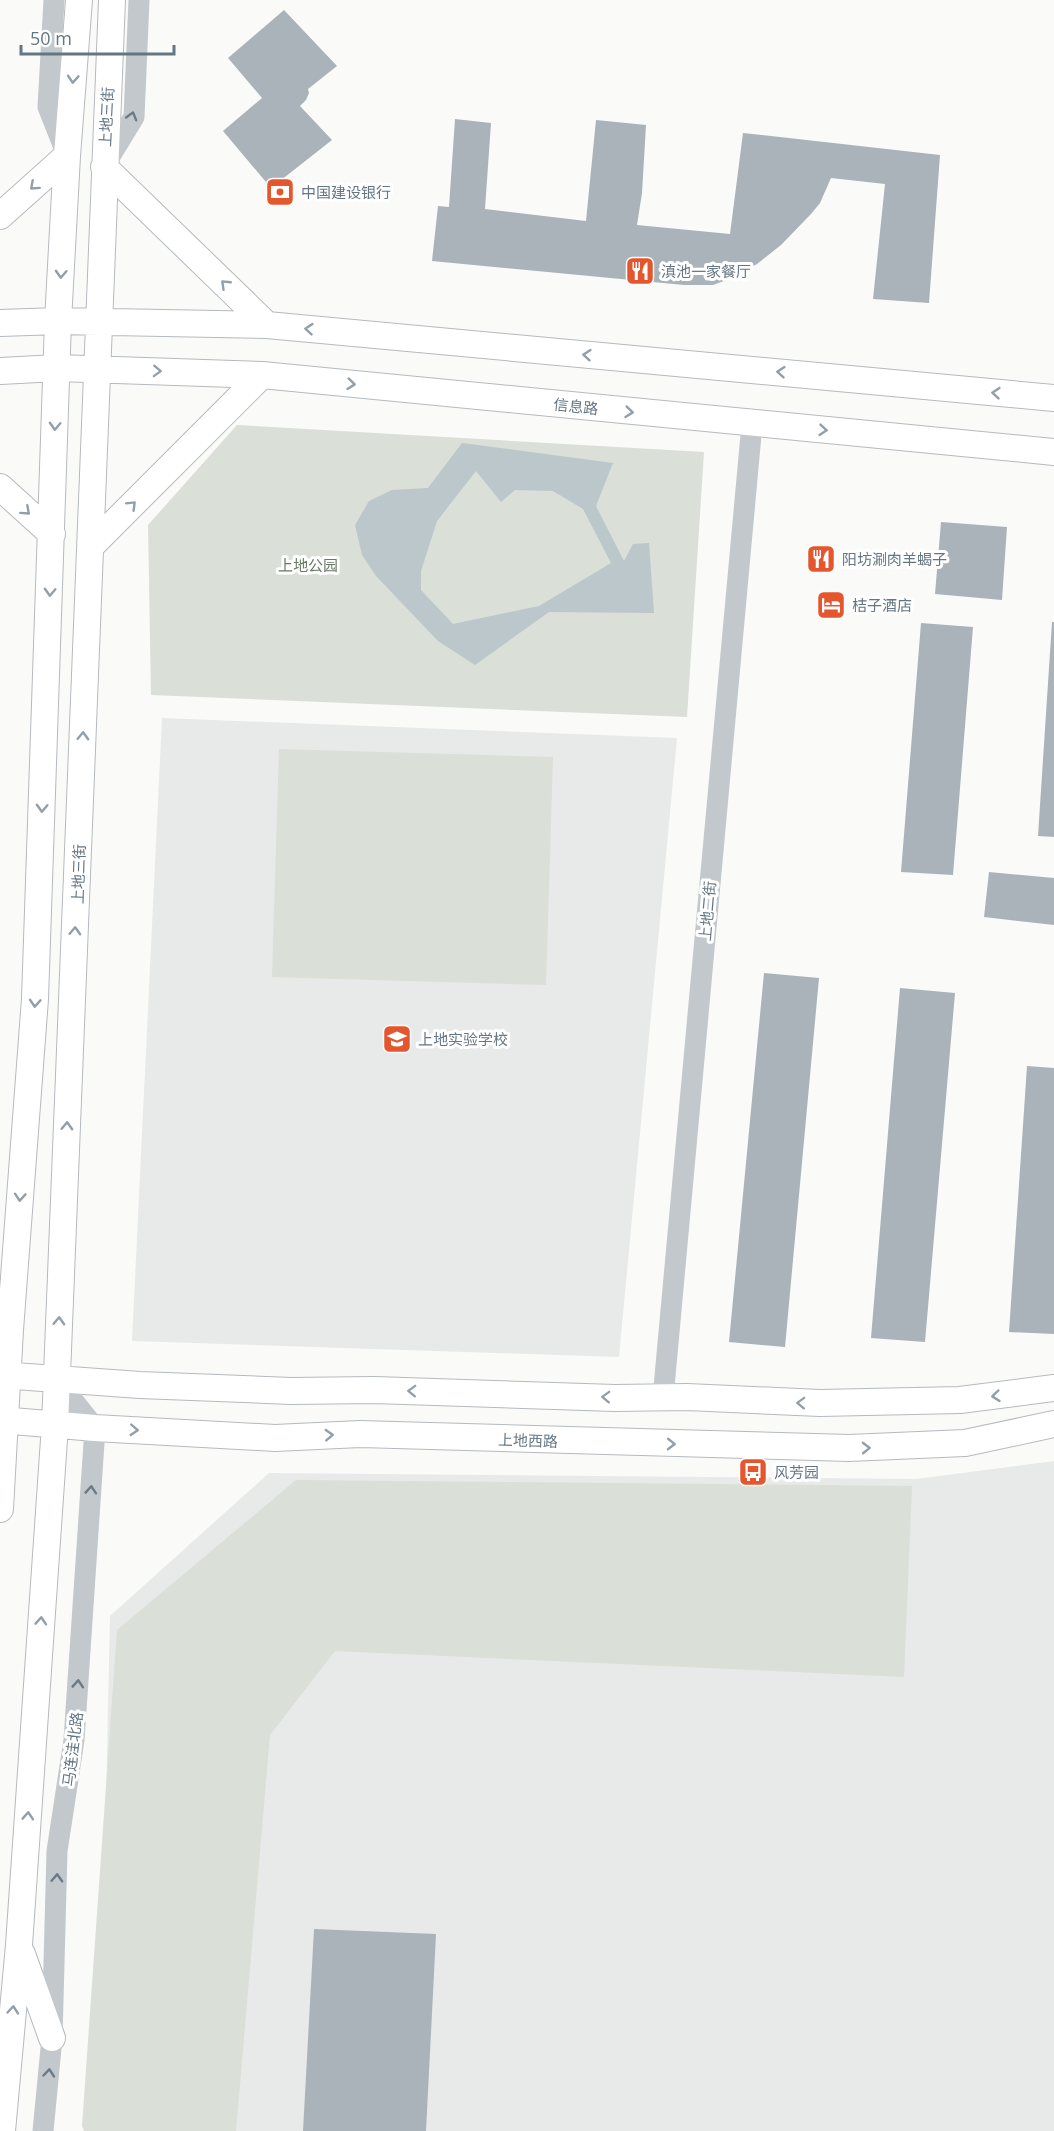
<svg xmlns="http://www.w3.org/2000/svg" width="1054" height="2131" viewBox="0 0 1054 2131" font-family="'Open Sans','Noto Sans SC',sans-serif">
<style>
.built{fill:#e8e9e9}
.green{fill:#dadfd7}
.water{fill:#bbc7cb;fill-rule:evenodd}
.building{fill:#aab3b9}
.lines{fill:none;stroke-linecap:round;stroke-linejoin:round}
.major-casing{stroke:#b5babe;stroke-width:28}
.minor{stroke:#c3c8cc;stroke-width:21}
.major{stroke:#fff;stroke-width:26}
.oneway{stroke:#939fa8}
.oneway2{stroke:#6a7a87}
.labels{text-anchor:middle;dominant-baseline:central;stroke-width:6;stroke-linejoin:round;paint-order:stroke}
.street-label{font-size:15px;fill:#657683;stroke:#fff}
.poi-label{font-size:15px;fill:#657683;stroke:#fff;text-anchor:start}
.park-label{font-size:15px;fill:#687a64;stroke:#fff}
</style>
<rect width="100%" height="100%" fill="#fafaf8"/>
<!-- built -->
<path class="built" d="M 162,718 L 677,738 L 619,1357 L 132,1341 Z
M 1054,1461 L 1054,2131 L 99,2131 L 110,1616 L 269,1473 L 916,1479 Z"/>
<!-- green -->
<path class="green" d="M 237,425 L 704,452 L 687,717 L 151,695 L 148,525 Z
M 279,749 L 553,757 L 546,985 L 272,977 Z
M 296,1480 L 912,1486 L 904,1677 L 335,1651 L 270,1735 L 236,2131 L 84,2131 L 82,2126 L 117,1630 Z"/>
<!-- water -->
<path class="water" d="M 462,443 L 613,463 L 596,506 L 624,561 L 633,544 L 649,543 L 654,613 L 549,612 L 475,665 L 438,641 L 376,576 L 362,555 L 355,525 L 369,501 L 392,490 L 428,488 ZM 476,471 L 501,502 L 515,490 L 553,491 L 583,509 L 611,563 L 539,606 L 453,624 L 421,590 L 421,571 L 437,521 Z"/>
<!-- building -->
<path class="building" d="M 284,10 L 337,66 L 308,89 L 309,93 L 306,100 L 300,106 L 332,140 L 271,188 L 223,131 L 262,98 L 228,58 Z
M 455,119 L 491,123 L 485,209 L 586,221 L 596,120 L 646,125 L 642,193 L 637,225 L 730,234 L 743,133 L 940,155 L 929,303 L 873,299 L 885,184 L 831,178 L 820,203 L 811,214 L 781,245 L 757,264 L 729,279 L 713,285 L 684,285 L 432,261 L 438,206 L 449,207 Z
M 941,522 L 1007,527 L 1002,600 L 935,594 Z
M 1052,622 L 1054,622 L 1054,837 L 1038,836 Z
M 921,623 L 973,627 L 953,875 L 901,872 Z
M 989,872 L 1054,878 L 1054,925 L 984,917 Z
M 764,973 L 819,978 L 785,1347 L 729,1342 Z
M 900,988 L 955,993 L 925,1342 L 871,1338 Z
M 1027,1066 L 1054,1068 L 1054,1334 L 1009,1332 Z
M 314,1929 L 436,1934 L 426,2131 L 303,2131 Z"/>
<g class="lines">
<!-- major casing -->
<g class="major-casing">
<path id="major" d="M 104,167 L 267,325
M 0,216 L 67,156
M 0,323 L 58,321 L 267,325 L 1054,398
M 0,371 L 57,368 L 262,375 L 1054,452
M 0,487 L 52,534
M 91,546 L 262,375
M 0,1375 L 140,1385 L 291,1391 L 374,1390 L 615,1398 L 687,1397 L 820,1403 L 960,1400 L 1054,1388
M 0,1420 L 95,1428 L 275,1438 L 360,1434 L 849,1448 L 965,1443 L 1054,1424
M 0,1509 L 10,1330 L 35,999 L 58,321 L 67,156 L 79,0
M 22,1954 L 52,2038
M 2,2131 L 19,1945 L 55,1425 L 112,0"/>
</g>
<!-- minor -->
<path class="minor" d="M 54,0 L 48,107 L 67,155
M 104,166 L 134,117 L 139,0
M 663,1398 L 752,424
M 43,2131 L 52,2038 L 57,1851 L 74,1740 L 95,1428 L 56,1379"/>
<!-- major -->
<use href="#major" class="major"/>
</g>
<!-- one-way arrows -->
<defs><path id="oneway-chevron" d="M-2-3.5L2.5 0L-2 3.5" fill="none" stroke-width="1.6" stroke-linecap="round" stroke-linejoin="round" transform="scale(1.5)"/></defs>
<g class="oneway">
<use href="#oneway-chevron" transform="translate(73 79) rotate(94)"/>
<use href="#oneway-chevron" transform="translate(34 186) rotate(138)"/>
<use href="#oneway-chevron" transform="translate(61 274) rotate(93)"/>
<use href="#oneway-chevron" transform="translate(225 284) rotate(-136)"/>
<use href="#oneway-chevron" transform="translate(309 329) rotate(-175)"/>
<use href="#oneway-chevron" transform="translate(587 355) rotate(-175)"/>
<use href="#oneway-chevron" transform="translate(157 371) rotate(2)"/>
<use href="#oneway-chevron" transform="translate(781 372) rotate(-175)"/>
<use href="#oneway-chevron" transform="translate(351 384) rotate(6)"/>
<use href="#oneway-chevron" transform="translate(996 393) rotate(-175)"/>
<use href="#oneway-chevron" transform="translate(629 412) rotate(6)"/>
<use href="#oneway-chevron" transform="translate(55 426) rotate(92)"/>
<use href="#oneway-chevron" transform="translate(823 430) rotate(5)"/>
<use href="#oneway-chevron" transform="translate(132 505) rotate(-45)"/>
<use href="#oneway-chevron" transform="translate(26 511) rotate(42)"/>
<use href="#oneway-chevron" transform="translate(50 592) rotate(92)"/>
<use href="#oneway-chevron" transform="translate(83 736) rotate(-88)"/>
<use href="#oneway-chevron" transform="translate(42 808) rotate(92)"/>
<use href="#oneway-chevron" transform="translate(75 931) rotate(-88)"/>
<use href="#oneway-chevron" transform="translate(35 1003) rotate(94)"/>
<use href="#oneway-chevron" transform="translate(67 1126) rotate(-88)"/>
<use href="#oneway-chevron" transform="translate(20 1197) rotate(94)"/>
<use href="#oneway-chevron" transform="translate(59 1321) rotate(-88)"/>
<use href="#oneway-chevron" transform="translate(412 1391) rotate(-178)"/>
<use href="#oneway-chevron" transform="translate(996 1396) rotate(174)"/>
<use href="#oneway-chevron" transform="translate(606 1397) rotate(-178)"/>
<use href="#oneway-chevron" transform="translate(801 1403) rotate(-178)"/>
<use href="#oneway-chevron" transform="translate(134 1430) rotate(3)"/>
<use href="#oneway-chevron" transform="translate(329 1435) rotate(-3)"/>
<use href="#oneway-chevron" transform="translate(671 1444) rotate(1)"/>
<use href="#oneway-chevron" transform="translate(866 1448) rotate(-1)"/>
<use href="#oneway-chevron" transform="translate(41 1621) rotate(-86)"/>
<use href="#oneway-chevron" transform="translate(28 1816) rotate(-86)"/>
<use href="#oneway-chevron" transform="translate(13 2010) rotate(-85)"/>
</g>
<g class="oneway2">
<use href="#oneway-chevron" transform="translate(132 116) rotate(-74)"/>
<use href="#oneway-chevron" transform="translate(91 1490) rotate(-86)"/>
<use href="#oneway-chevron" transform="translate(78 1684) rotate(-86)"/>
<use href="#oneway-chevron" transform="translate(57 1878) rotate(-88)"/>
<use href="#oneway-chevron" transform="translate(49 2073) rotate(-85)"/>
</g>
<!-- icons -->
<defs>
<g id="bank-square" transform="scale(1.5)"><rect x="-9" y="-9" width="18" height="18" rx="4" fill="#e4572e" stroke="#fff"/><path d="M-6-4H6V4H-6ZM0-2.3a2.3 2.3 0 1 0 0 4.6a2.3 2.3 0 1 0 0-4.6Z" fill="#fff"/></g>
<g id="restaurant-square" transform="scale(1.5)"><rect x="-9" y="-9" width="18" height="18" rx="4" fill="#e4572e" stroke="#fff"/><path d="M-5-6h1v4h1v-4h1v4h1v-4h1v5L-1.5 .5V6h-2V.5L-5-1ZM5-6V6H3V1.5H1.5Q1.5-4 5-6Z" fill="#fff"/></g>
<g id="hotel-square" transform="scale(1.5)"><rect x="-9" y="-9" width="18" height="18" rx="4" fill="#e4572e" stroke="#fff"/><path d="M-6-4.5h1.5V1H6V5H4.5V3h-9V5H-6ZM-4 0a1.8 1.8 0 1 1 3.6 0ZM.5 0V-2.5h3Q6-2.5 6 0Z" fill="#fff"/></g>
<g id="school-square" transform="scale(1.5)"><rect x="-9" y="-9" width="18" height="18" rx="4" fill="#e4572e" stroke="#fff"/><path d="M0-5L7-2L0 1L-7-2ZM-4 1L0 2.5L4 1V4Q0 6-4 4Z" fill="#fff"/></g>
<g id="bus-square" transform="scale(1.5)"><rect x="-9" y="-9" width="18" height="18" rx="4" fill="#e4572e" stroke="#fff"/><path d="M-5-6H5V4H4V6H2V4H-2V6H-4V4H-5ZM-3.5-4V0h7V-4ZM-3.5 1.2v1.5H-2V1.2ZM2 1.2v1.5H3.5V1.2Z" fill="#fff"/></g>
</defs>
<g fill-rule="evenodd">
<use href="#bank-square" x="280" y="192"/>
<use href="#restaurant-square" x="640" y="271"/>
<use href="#restaurant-square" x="821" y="559"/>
<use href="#hotel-square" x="831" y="605"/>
<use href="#school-square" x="397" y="1039"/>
<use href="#bus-square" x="753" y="1472"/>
</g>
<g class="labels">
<!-- street labels -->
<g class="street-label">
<text transform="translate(106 117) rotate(-87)">上地三街</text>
<text transform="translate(576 406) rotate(6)">信息路</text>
<text transform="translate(78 874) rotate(-88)">上地三街</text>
<text transform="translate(707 911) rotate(-85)">上地二街</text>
<text transform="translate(528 1440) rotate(2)">上地西路</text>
<text transform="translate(72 1749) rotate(-83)">马连洼北路</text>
</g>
<!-- poi labels -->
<g class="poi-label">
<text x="301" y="192">中国建设银行</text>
<text x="661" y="271">滇池一家餐厅</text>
<text x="842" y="559">阳坊涮肉羊蝎子</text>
<text x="852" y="605">桔子酒店</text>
<text x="418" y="1039">上地实验学校</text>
<text x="774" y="1472">风芳园</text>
</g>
<!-- park labels -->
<g class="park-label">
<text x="308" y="565">上地公园</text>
</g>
</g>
<!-- scale -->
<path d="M21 45v9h153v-9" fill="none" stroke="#657683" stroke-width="3"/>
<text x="30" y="45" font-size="18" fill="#657683" stroke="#ffffff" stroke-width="4.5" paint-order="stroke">50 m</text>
</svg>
